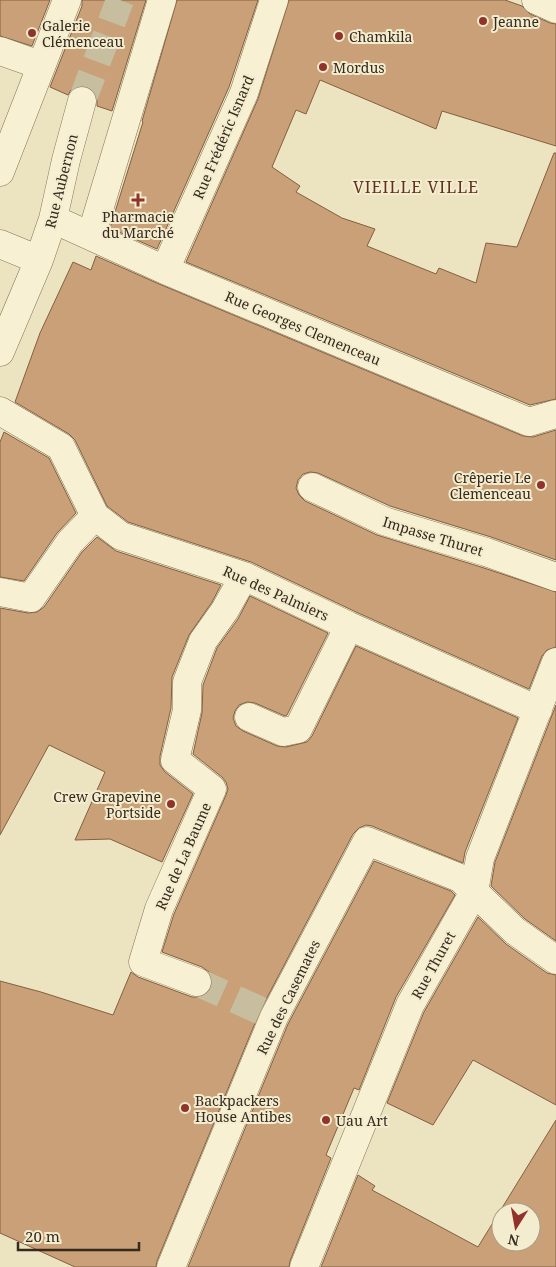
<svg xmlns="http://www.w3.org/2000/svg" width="556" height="1267" viewBox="0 0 556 1267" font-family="'Noto Serif',serif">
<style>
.building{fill:#c9a077;stroke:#83603f;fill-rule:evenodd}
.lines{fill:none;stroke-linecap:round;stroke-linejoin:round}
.street-tunnel{stroke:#c7be9f;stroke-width:28;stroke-dasharray:28 14;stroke-linecap:butt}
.street-casing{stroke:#857459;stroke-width:29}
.street{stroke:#f7f0d3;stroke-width:28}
.poi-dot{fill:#92332b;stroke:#f4eccf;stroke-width:2}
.labels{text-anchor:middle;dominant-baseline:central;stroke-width:4;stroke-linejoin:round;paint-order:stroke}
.poi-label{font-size:14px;fill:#352a1d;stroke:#f4eccf;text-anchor:start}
.street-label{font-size:14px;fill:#352a1d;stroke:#f4eccf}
.quarter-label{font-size:16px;letter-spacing:1px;fill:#60311d;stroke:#f4eccf}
</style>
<rect width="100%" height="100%" fill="#ece3c0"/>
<!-- building -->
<path class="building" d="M 0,0 L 50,0 L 32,46 L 0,36 Z
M 82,0 L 146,0 L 112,111 L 97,106 L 97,97 L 93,90 L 87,86 L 78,86 L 71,90 L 68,95 L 50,87 L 82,6 Z
M 177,0 L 258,0 L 229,87 L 157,249 L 110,228 L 143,122 L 142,121 Z
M 289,0 L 505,0 L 522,6 L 530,14 L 550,23 L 556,24 L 556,146 L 442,111 L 436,129 L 320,80 L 306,114 L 296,110 L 272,167 L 300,186 L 296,192 L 342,218 L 375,229 L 367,246 L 436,274 L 439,268 L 476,283 L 486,243 L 517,247 L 554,153 L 556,153 L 556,399 L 530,405 L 186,262 L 258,99 Z
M 96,256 L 159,284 L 523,436 L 533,437 L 556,430 L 556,560 L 491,537 L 390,506 L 318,473 L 310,472 L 303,474 L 298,480 L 296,488 L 299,495 L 305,501 L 377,535 L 481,567 L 556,592 L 556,647 L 547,650 L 542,656 L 529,689 L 356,612 L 251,562 L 128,522 L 107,506 L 75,440 L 69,434 L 15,402 L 40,333 L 73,262 L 91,270 Z
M 4,432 L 49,458 L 76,513 L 57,533 L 24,581 L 0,577 L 0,442 Z
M 97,537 L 116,551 L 221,585 L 212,602 L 189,635 L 172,677 L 171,708 L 160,756 L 160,765 L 165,772 L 193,794 L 162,862 L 110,839 L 75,840 L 105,772 L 49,745 L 0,835 L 0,608 L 28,613 L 37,612 L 44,607 L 82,552 Z
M 250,596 L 328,633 L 287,715 L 285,716 L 255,703 L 247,702 L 239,705 L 235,711 L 233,718 L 236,726 L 243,731 L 277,746 L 286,747 L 307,742 L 312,736 L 356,646 L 518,718 L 465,852 L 463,863 L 372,826 L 366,825 L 359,828 L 353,834 L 260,1011 L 157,1261 L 156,1267 L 75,1267 L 0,1233 L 0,981 L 41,992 L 113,1015 L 131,972 L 138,977 L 192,997 L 200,997 L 207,994 L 211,988 L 212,979 L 209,972 L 202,967 L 162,952 L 174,914 L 226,795 L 228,789 L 226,782 L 222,777 L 193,754 L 202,713 L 203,685 L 217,648 L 238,619 Z
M 556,705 L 556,941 L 525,919 L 491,886 L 495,862 Z
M 374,861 L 451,891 L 455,895 L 396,997 L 359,1090 L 354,1088 L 326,1155 L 331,1158 L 290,1261 L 289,1267 L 188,1267 L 288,1024 Z
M 478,917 L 506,944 L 547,973 L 556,975 L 556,1105 L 473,1060 L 433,1125 L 387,1103 L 424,1012 Z
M 556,1120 L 556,1267 L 321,1267 L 358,1175 L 375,1186 L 372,1190 L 478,1247 ZM 501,1212 L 531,1212 L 531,1242 L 501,1242 Z"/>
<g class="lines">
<!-- street-tunnel -->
<path class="street-tunnel" d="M 82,101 L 120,0
M 197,982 L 266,1013"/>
<!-- street casing -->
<g class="street-casing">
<path id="street" d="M 536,0 L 556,9
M 0,51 L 40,65
M 0,172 L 67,0
M 53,219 L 165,270 L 529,422 L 556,414
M 91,236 L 162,0
M 0,244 L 39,260
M 165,270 L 244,93 L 274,0
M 0,352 L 39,260 L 53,219 L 66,160 L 82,101
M 0,411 L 61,447 L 95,516 L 121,536 L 244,576 L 349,626 L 538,710
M 312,487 L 384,521 L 486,552 L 556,577
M 0,592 L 31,598 L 70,542 L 95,516
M 249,717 L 283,732 L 298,729 L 349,626
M 197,982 L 143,962 L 159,909 L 212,789 L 175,760 L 187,710 L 187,682 L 203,641 L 225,610 L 244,576
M 171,1267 L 274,1017 L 367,841 L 460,878 L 515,931 L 556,960
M 304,1267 L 410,1005 L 474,892 L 480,858 L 556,662"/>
</g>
<!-- street -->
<use href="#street" class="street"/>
</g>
<!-- markers -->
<g class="poi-dot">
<circle cx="483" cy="21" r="5"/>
<circle cx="32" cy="33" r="5"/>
<circle cx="339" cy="36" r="5"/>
<circle cx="323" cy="67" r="5"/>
<path d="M135.5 192.5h5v5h5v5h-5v5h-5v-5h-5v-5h5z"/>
<circle cx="541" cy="485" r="5"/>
<circle cx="171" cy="804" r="5"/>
<circle cx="185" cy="1108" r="5"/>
<circle cx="326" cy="1120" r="5"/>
</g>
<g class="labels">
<!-- poi labels -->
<g class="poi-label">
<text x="493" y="21">Jeanne</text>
<text x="42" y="25">Galerie<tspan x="42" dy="16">Clémenceau</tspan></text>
<text x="349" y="36">Chamkila</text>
<text x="333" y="67">Mordus</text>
<text x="138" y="216" text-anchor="middle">Pharmacie<tspan x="138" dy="16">du Marché</tspan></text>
<text x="531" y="477" text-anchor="end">Crêperie Le<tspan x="531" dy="16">Clemenceau</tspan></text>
<text x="161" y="796" text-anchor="end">Crew Grapevine<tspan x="161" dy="16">Portside</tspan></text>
<text x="195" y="1100">Backpackers<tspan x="195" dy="16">House Antibes</tspan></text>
<text x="336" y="1120">Uau Art</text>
</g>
<!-- street labels -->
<g class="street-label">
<text transform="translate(223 137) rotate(-67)">Rue Frédéric Isnard</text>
<text transform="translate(61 181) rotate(-76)">Rue Aubernon</text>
<text transform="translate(303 328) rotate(23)">Rue Georges Clemenceau</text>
<text transform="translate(433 536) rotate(17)">Impasse Thuret</text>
<text transform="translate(276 593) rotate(24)">Rue des Palmiers</text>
<text transform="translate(183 856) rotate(-66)">Rue de La Baume</text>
<text transform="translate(433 965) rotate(-61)">Rue Thuret</text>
<text transform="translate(288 997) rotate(-64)">Rue des Casemates</text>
</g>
<!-- quarter labels -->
<g class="quarter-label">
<text x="416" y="187">VIEILLE VILLE</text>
</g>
</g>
<!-- north arrow -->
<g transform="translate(516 1227) rotate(191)"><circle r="24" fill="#f4eccf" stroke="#a89e88"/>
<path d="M0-4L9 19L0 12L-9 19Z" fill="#92332b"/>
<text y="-8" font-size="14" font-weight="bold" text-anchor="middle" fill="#352a1d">N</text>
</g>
<!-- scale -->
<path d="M18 1242v8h121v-8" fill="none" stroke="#352a1d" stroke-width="2.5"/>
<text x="25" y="1242" font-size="15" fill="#352a1d" stroke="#f4eccf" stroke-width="4" paint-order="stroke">20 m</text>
</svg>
